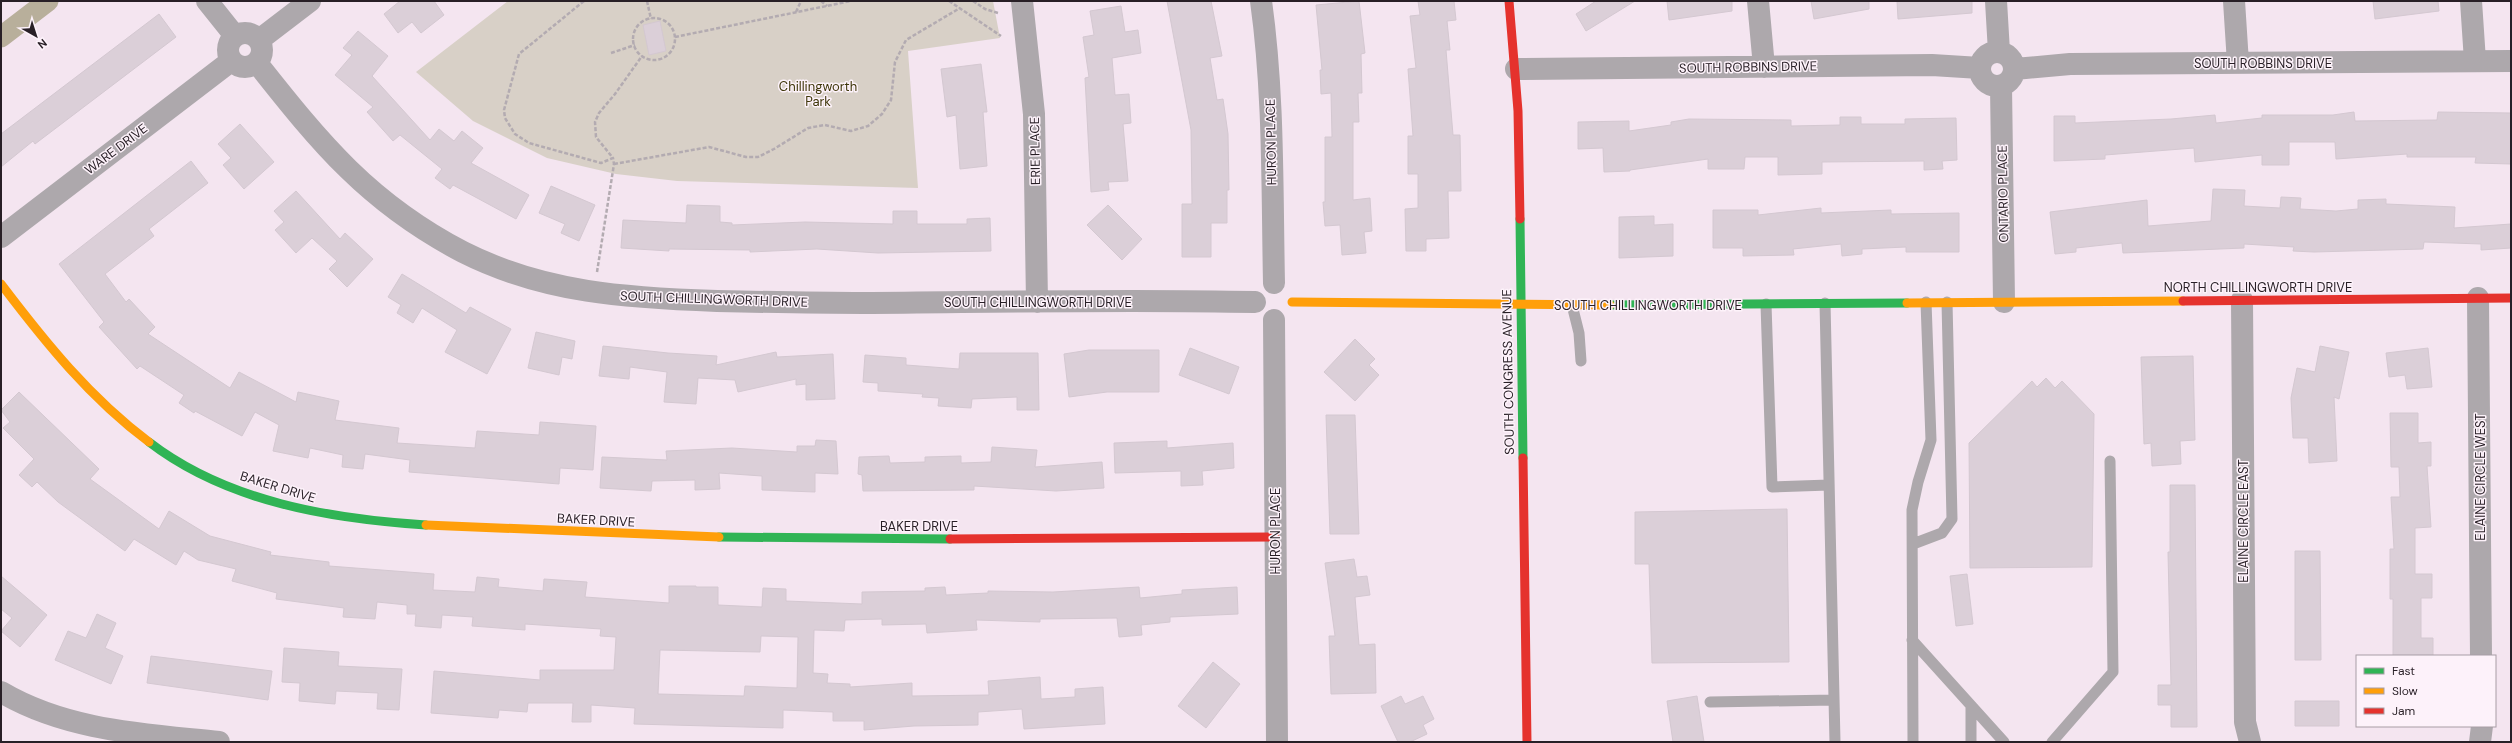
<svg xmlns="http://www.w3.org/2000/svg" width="2512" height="743" viewBox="0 0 2512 743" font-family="'DM Sans',sans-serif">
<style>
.green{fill:#d8d0c7}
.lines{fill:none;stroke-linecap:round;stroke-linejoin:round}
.canal{stroke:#b8af9b;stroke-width:21}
.building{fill:#dbcfd8;stroke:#d4c8d1;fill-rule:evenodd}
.path{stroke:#b3abb1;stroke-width:2.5;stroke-dasharray:4 2;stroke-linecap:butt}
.lane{stroke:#ada8ac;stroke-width:11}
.street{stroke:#ada8ac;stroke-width:22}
.fast{stroke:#30b455;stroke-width:9}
.slow{stroke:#ff9f0a;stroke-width:9}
.jam{stroke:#e5322d;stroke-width:9}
.labels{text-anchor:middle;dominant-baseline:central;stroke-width:3;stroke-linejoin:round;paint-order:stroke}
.street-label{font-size:13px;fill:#281f26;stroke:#fdf2fa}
.park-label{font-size:13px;fill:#3f370a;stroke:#fdf2fa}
</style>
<rect width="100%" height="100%" fill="#f4e5f0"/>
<!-- green -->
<path class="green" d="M 508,1 L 993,1 L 1000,38 L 908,51 L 918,188 L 677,181 L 616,174 L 547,158 L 473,121 L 416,72 Z"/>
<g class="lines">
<!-- canal -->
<path class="canal" d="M 1,37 L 48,1"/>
</g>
<!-- building -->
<path class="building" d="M 400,1 L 434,1 L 444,15 L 421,33 L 412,22 L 398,33 L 384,14 Z
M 1167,1 L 1211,1 L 1222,56 L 1210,58 L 1217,100 L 1223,99 L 1228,134 L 1229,190 L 1227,190 L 1227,223 L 1211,223 L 1211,257 L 1182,257 L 1182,204 L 1192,204 L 1191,130 Z
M 1359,1 L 1365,53 L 1361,54 L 1362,93 L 1358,93 L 1359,122 L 1353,122 L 1353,200 L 1370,198 L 1372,231 L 1364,232 L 1366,253 L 1342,255 L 1340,225 L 1325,226 L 1323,202 L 1325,202 L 1325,137 L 1332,137 L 1331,93 L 1321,94 L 1320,70 L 1322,70 L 1316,5 Z
M 1418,1 L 1454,1 L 1456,20 L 1447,21 L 1450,50 L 1446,50 L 1453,135 L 1460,135 L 1461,191 L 1448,191 L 1449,238 L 1426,239 L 1426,251 L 1406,251 L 1405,209 L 1418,208 L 1418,174 L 1408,174 L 1408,136 L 1413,136 L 1408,69 L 1416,68 L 1410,16 L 1420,15 Z
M 1596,1 L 1635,1 L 1586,31 L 1576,14 Z
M 1667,1 L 1732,1 L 1732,11 L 1669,20 Z
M 1811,1 L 1869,1 L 1869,9 L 1814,19 Z
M 1897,1 L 1972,1 L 1972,13 L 1898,19 Z
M 2373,1 L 2438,1 L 2439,11 L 2375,19 Z
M 1121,6 L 1125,32 L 1138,30 L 1141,53 L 1112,58 L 1115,95 L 1129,94 L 1131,123 L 1123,124 L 1128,181 L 1108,182 L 1109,190 L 1091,192 L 1085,78 L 1089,77 L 1083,37 L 1094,35 L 1090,11 Z
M 159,14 L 176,37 L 35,144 L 33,141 L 1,167 L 1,134 Z
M 660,21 L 666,51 L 649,55 L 643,25 Z
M 358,31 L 388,56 L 372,76 L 430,140 L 439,129 L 454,141 L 462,131 L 483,148 L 471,163 L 529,195 L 516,219 L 453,185 L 450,189 L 435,178 L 442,169 L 400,135 L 393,141 L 367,112 L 373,107 L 335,75 L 352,55 L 343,48 Z
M 981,64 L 987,112 L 983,112 L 987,166 L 960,169 L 956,115 L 947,117 L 941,69 Z
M 2354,112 L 2355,121 L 2437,120 L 2438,112 L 2511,113 L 2511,164 L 2475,163 L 2476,157 L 2407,157 L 2407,154 L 2336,159 L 2335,142 L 2289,142 L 2289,165 L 2262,165 L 2262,155 L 2195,162 L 2194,148 L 2105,155 L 2105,159 L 2054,161 L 2054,116 L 2075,116 L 2075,123 L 2171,119 L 2215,115 L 2216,123 L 2262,118 L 2262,115 L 2333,115 Z
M 1840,117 L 1861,117 L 1861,124 L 1905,124 L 1905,119 L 1956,118 L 1957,160 L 1942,161 L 1943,169 L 1924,170 L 1924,161 L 1822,162 L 1822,174 L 1778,175 L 1778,157 L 1745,157 L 1744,169 L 1708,169 L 1708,159 L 1630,170 L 1630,171 L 1604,172 L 1603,148 L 1578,149 L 1578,122 L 1629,121 L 1629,131 L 1671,125 L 1671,122 L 1689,119 L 1791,120 L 1791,126 L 1840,125 Z
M 240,124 L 274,162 L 244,189 L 223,165 L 231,158 L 218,144 Z
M 191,161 L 208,183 L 149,229 L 154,236 L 105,274 L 126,302 L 129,299 L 155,327 L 148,334 L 230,388 L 239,372 L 296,402 L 298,392 L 339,401 L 335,420 L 399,428 L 397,443 L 475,448 L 477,431 L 539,435 L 540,422 L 596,426 L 593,470 L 560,468 L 559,484 L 409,472 L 410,460 L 365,454 L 363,469 L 342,467 L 343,455 L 310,448 L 308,458 L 273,451 L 279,425 L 255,412 L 242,436 L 195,411 L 194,413 L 179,403 L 184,395 L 140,366 L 137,369 L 99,327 L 104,322 L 59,264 Z
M 551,186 L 595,205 L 579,241 L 561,233 L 565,224 L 539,213 Z
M 2213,189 L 2245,190 L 2244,206 L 2280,208 L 2281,197 L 2301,198 L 2300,209 L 2336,211 L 2358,209 L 2358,200 L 2386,199 L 2386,204 L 2455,207 L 2454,228 L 2511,224 L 2511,248 L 2481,250 L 2481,244 L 2424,242 L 2423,249 L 2314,252 L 2293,251 L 2294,247 L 2244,244 L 2244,248 L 2123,253 L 2122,243 L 2076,248 L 2076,252 L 2055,254 L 2050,212 L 2147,200 L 2148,226 L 2211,221 Z
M 296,191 L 340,239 L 345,233 L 373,259 L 347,287 L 329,269 L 337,261 L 312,238 L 296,253 L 275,230 L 284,222 L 274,211 Z
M 687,205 L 720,206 L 720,222 L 732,223 L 732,225 L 805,222 L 893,224 L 893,211 L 917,211 L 917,224 L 967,224 L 967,219 L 990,218 L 991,251 L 878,253 L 817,249 L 750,252 L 750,250 L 669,249 L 669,251 L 621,248 L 623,220 L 686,223 Z
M 1108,205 L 1142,239 L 1122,260 L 1087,225 Z
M 1821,208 L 1821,213 L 1891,210 L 1891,214 L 1959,213 L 1959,252 L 1906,252 L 1906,247 L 1862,249 L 1862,254 L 1842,256 L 1841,244 L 1793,249 L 1794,255 L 1743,256 L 1743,248 L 1713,248 L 1713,210 L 1758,210 L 1758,215 Z
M 1654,216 L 1654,225 L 1673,224 L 1673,256 L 1619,258 L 1619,217 Z
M 402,274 L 466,313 L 470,307 L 511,329 L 487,374 L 445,352 L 457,330 L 422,308 L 413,323 L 397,313 L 401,305 L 388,297 Z
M 536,332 L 575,341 L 572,359 L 562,357 L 559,375 L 528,368 Z
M 1355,339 L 1375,359 L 1369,365 L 1379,375 L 1355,401 L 1324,372 Z
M 603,346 L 668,353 L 717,356 L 716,365 L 776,352 L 777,357 L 833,354 L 835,399 L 806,400 L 806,384 L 796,385 L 796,379 L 738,392 L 735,380 L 698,378 L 696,404 L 664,402 L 667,372 L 630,367 L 629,379 L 599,376 Z
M 2320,346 L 2349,352 L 2339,399 L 2334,397 L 2337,461 L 2309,463 L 2308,438 L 2293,438 L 2291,398 L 2297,368 L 2315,372 Z
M 1190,348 L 1239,367 L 1229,394 L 1179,375 Z
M 2428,348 L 2432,387 L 2407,389 L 2405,375 L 2389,377 L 2386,353 Z
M 1089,350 L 1159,350 L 1159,392 L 1107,392 L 1069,397 L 1064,354 Z
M 960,353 L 1038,353 L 1039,410 L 1017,410 L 1017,397 L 972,399 L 971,408 L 938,406 L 939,398 L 922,397 L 923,394 L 878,391 L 878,383 L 863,382 L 865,355 L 906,358 L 906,365 L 959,369 Z
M 2193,356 L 2195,440 L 2180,441 L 2181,464 L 2152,466 L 2151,443 L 2144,444 L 2141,357 Z
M 2046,378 L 2055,388 L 2062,381 L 2094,414 L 2092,567 L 1970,568 L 1969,443 L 2032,381 L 2037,387 Z
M 19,392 L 99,469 L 90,479 L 159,529 L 169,511 L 210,536 L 271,552 L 270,555 L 329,562 L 329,566 L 434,574 L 433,590 L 475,592 L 477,577 L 499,579 L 498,587 L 543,591 L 544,579 L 587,582 L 585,597 L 669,603 L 669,586 L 696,586 L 696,587 L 718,587 L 718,605 L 762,607 L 763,588 L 786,589 L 786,601 L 862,604 L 862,592 L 925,591 L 925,588 L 945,587 L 946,595 L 988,593 L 988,591 L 1053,592 L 1139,587 L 1140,598 L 1182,594 L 1182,590 L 1237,587 L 1238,614 L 1170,617 L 1170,622 L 1141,625 L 1142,635 L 1119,637 L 1117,618 L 1040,619 L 1040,622 L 976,620 L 977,630 L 927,633 L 926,624 L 882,625 L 882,619 L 845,620 L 844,631 L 814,630 L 813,673 L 828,674 L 827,683 L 850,684 L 850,687 L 912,683 L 912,696 L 989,695 L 988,681 L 1040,677 L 1041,699 L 1075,697 L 1075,689 L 1103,687 L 1105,724 L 1024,729 L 1022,709 L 978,712 L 978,725 L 914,726 L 864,730 L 864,721 L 833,721 L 833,712 L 783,710 L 783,728 L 634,724 L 635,708 L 591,705 L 591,722 L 572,722 L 573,703 L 528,703 L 527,712 L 499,710 L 498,718 L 431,713 L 434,671 L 540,680 L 540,670 L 614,670 L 616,637 L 600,636 L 601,629 L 525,624 L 525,630 L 472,626 L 473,617 L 442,615 L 441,628 L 415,626 L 416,614 L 407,614 L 407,605 L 377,602 L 375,619 L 343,617 L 344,608 L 276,599 L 277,593 L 232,581 L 236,569 L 198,560 L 184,551 L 176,565 L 134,539 L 125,551 L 58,502 L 37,482 L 32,487 L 19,475 L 34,459 L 3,428 L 10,422 L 1,410 ZM 761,636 L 798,637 L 797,688 L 745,686 L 744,696 L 658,694 L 660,650 L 760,652 Z
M 2390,413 L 2418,413 L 2418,443 L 2431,442 L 2431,466 L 2427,466 L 2431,527 L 2415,528 L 2415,574 L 2432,574 L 2432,598 L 2421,598 L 2421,638 L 2433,638 L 2433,656 L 2393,656 L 2393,599 L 2390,599 L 2390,549 L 2394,549 L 2391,497 L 2400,497 L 2399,467 L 2391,467 Z
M 1326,415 L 1355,415 L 1359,534 L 1330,534 Z
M 816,440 L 836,441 L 838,474 L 815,473 L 815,492 L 762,490 L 762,476 L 719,473 L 720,489 L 695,490 L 695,480 L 652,481 L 651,491 L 600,488 L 602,457 L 667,460 L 666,451 L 732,448 L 797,452 L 797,446 L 815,446 Z
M 1167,441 L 1167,448 L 1233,443 L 1234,468 L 1202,471 L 1203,485 L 1181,486 L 1181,471 L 1115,473 L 1114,443 Z
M 992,447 L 1037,450 L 1035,467 L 1102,462 L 1104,488 L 1056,491 L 974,486 L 974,490 L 863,491 L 862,475 L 858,474 L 859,457 L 889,456 L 890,463 L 925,462 L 925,457 L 961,456 L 961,463 L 991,462 Z
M 2170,485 L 2195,485 L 2197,727 L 2171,727 L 2171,705 L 2158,705 L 2158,685 L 2171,685 L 2168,552 L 2170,552 Z
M 1787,509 L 1789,662 L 1652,663 L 1649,564 L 1635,564 L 1635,512 Z
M 2295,551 L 2320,551 L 2321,660 L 2295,660 Z
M 1354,559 L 1357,577 L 1367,576 L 1370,595 L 1355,597 L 1359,645 L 1375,644 L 1376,693 L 1331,694 L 1329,636 L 1335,636 L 1325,563 Z
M 1967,574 L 1973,624 L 1956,626 L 1950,576 Z
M 1,576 L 47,615 L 20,647 L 1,631 L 12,618 L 1,609 Z
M 97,614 L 116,623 L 105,648 L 123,656 L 111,684 L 55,660 L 68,631 L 86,638 Z
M 284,648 L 339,652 L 338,666 L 402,669 L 399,710 L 377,709 L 378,693 L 336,691 L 335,704 L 299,701 L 300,683 L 282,682 Z
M 151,656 L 272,671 L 268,700 L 147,683 Z
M 1213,662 L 1240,684 L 1206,728 L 1178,706 Z
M 1401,696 L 1405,704 L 1423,696 L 1434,719 L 1423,725 L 1427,734 L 1410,742 L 1398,742 L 1381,706 Z
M 1697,696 L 1704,742 L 1673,742 L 1667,701 Z
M 2295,701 L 2339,701 L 2339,726 L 2295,726 Z"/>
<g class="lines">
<!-- path -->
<path class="path" d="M 584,1 L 519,54 L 504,110 L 505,118 L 515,134 L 529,143 L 601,163 L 613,158 L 596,137 L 595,122 L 599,113 L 615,94 L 642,56
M 647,1 L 651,19
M 821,1 L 827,6
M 949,1 L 1001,36
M 973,1 L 985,9 L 998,13
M 796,12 L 801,1
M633 39a21 21 0 1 1 42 0a21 21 0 1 1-42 0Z
M 675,37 L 851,1
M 611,53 L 635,45
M 614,164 L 709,147 L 746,157 L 758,157 L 774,149 L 808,128 L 825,125 L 851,131 L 868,126 L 882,114 L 891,100 L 895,62 L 906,40 L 960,8
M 597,272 L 614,164 L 613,158"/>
<!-- lane -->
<path class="lane" d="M 1825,303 L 1835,742
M 1766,304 L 1772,487 L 1829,485
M 1572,305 L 1579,333 L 1581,361
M 1913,544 L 1942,533 L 1952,519 L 1947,302
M 1912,640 L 2004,742
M 1710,702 L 1834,700
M 1971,706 L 1971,742
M 1913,742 L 1912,510 L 1918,482 L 1931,440 L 1926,302
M 2052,742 L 2113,672 L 2110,461"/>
<!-- street -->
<path class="street" d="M 207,1 L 235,36
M 1022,1 L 1034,114 L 1037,302
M 1261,1 C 1274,94 1272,189 1274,283
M 1758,1 L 1764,67
M 1996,1 L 1999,52
M 2234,1 L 2238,63
M 2471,1 L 2475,61
M228 50a17 17 0 1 1 34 0a17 17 0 1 1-34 0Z
M 259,40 L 310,1
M1980 69a17 17 0 1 1 34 0a17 17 0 1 1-34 0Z
M 257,63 C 321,144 369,203 463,252 C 544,293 628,298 717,301 C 766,302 815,303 863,303 C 994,302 1124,299 1255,302
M 1516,69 L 1932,65 L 1980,68
M 2015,69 L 2070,64 L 2511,61
M 2001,86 L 2004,302
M 1,237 L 231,61
M 2478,298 L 2481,656
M 2242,300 L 2245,722 L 2250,742
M 1274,320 L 1277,742
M 1,692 C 67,731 144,734 219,742
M 2480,742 L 2482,726"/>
<!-- fast -->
<path class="fast" d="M 1520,219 L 1523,458
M 1610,305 L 1907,303
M 149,442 C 227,502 331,519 426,525
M 719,537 L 950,539"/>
<!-- slow -->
<path class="slow" d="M 1,284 C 45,342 90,398 149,442
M 1292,302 L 1610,305
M 1907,303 L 2183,301
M 426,525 L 719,537"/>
<!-- jam -->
<path class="jam" d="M 1509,1 L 1518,111 L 1520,219
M 2183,301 L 2511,298
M 1523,458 L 1527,742
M 950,539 L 1275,537"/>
</g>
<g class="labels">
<!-- street labels -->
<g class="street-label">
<text x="2263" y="63">SOUTH ROBBINS DRIVE</text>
<text transform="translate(1748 67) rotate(-1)">SOUTH ROBBINS DRIVE</text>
<text transform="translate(1271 142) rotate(-91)">HURON PLACE</text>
<text transform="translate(116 149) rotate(-37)">WARE DRIVE</text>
<text transform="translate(1035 151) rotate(-91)">ERIE PLACE</text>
<text transform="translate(2003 194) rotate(-91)">ONTARIO PLACE</text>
<text x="2258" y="287">NORTH CHILLINGWORTH DRIVE</text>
<text transform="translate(714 299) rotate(2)">SOUTH CHILLINGWORTH DRIVE</text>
<text x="1038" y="302">SOUTH CHILLINGWORTH DRIVE</text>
<text x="1648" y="305">SOUTH CHILLINGWORTH DRIVE</text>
<text transform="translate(1508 372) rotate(-91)">SOUTH CONGRESS AVENUE</text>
<text transform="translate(2480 477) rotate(-90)">ELAINE CIRCLE WEST</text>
<text transform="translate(278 487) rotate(17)">BAKER DRIVE</text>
<text transform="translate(596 520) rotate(3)">BAKER DRIVE</text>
<text transform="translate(2243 521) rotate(-90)">ELAINE CIRCLE EAST</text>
<text x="919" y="526">BAKER DRIVE</text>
<text transform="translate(1275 531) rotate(-90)">HURON PLACE</text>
</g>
<!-- park labels -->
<g class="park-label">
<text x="818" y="86">Chillingworth<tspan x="818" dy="15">Park</tspan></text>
</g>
</g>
<!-- border -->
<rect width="2512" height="743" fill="none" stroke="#281f26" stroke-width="4"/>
<!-- legend -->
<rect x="2356" y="655" width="140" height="72" fill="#fdf2fa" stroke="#a89ea5"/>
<rect x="2364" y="668" width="20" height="6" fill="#30b455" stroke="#a89ea5"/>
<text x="2392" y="675" font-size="12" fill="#281f26">Fast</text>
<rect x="2364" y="688" width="20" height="6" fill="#ff9f0a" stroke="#a89ea5"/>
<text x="2392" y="695" font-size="12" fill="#281f26">Slow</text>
<rect x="2364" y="708" width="20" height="6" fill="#e5322d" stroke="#a89ea5"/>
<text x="2392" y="715" font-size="12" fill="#281f26">Jam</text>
<!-- north arrow -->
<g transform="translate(36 36) rotate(141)" stroke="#fdf2fa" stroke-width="3" paint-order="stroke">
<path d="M0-3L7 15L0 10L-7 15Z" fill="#281f26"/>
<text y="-6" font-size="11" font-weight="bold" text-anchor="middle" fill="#281f26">N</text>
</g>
</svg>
